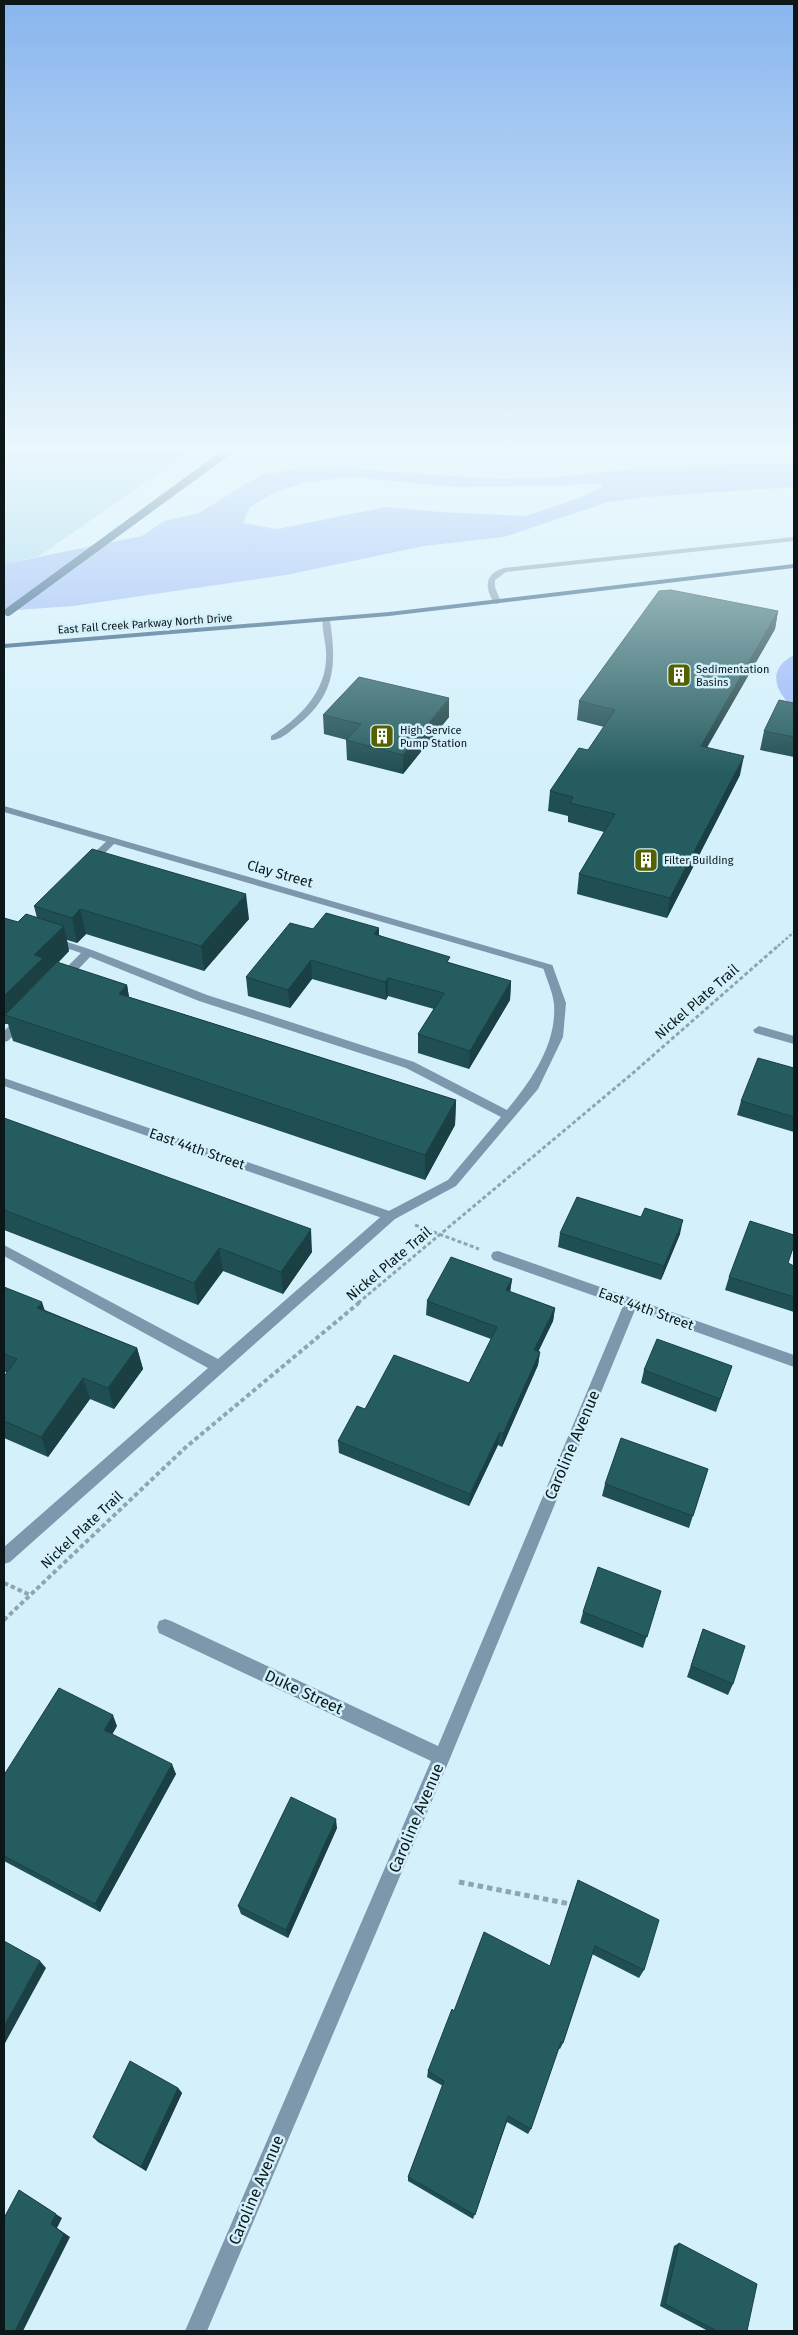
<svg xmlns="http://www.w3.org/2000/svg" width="798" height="2335" viewBox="0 0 798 2335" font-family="'Fira Sans',sans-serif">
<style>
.green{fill:#a2d6ea}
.water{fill:#99b7f6;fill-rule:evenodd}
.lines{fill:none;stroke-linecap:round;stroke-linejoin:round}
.path-far4{stroke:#8fa6ae;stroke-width:2;stroke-dasharray:2.5 1;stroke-linecap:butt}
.path-far3{stroke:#8fa6ae;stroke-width:2.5;stroke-dasharray:3 2;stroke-linecap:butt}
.path-far2{stroke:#8fa6ae;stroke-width:3;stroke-dasharray:4 2.5;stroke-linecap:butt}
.path-far1{stroke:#8fa6ae;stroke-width:4;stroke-dasharray:4.5 3;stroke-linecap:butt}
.path{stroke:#8fa6ae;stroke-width:5;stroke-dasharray:5.5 4;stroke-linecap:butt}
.service{fill:#7d97ad;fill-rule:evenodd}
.minor{fill:#7d97ad;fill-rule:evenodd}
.primary{fill:#1f5177;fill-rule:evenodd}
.primary-bridge{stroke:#1f5177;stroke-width:8}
.wall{fill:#204f53}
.shaded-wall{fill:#1a4043}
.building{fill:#255c60;stroke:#1a4043}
.labels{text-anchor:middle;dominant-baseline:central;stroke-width:5;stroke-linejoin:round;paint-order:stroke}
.far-street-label{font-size:11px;fill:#0c171a;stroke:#d3f0fb}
.far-poi-label{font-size:11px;fill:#0c171a;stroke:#d3f0fb;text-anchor:start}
.street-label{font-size:14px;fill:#0c171a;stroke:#d3f0fb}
.near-street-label{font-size:16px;fill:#0c171a;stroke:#d3f0fb}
</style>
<rect width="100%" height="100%" fill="#d3f0fb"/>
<!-- green -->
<path class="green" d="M 4,446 L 198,446 L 39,556 L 4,564 Z"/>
<!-- water -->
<path class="water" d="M 731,464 L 794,464 L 794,487 L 645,497 L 608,502 L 504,537 L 424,546 L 286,575 L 189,589 L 73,606 L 4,611 L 4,564 L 142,536 L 164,521 L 199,513 L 262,474 L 298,469 L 342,468 L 498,479 L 545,478 L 642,468 ZM 349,477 L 459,487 L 603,484 L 601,488 L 582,497 L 526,516 L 440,512 L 386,507 L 277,529 L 243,523 L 250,507 L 275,492 L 307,482 Z
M 794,655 L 794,708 C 775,691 766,670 794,655 Z"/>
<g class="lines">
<!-- path-far4 -->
<path class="path-far4" d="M 465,446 L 535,453 L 794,450
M 251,452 L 291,455 L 379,446"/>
<!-- path-far3 -->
<path class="path-far3" d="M 778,946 L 794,932"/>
<!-- path-far2 -->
<path class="path-far2" d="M 415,1225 L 479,1249
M 358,1303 L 633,1073 L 779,945"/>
<!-- path-far1 -->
<path class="path-far1" d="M 4,1583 L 30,1595
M 4,1620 L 186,1447 L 360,1302"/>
<!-- path -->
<path class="path" d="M 459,1882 L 570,1904"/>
<!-- service -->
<path class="service" d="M 794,537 L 794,541 L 506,572 L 495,580 L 495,587 L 501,602 L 497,604 C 493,602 492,600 490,595 C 484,581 490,572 504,568 Z
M 323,618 L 330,620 C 337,667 335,697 294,728 C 288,733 279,741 271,740 L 271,736 C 300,718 328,690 326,653 C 326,642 321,628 323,618 Z
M 112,838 L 117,841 L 93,865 L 85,865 L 85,861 L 109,839 Z
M 52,937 L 92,950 L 207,995 L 414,1062 L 507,1110 C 531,1081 557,1044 554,1004 C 553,992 546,978 543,967 L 544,965 L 552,965 L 553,967 L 566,1003 L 563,1037 L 538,1089 L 456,1186 L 395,1219 L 10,1562 L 4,1564 L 4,1547 L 208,1368 L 4,1256 L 4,1245 L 218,1359 L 385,1213 L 448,1180 L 501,1117 L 406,1068 L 199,1001 L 90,957 L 66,982 L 58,982 L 57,979 L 58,976 L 81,953 L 48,942 L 47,940 Z
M 22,1016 L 28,1020 L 26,1023 L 8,1041 L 4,1042 L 4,1031 L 18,1017 Z"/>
<!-- minor -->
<path class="minor" d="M 4,806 L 552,965 L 553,967 L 552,969 L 544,969 L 4,812 Z
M 759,1026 L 794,1036 L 794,1044 L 755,1033 L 753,1030 Z
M 4,1078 L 395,1213 L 396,1216 L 395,1219 L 385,1219 L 4,1086 Z
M 498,1251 L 794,1355 L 794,1367 L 635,1310 L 448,1763 L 207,2331 L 185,2331 L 431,1761 L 159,1633 L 157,1627 L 159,1621 L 165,1619 L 171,1621 L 438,1746 L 623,1306 L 493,1260 L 491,1256 L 493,1252 Z"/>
<!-- primary -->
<path class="primary" d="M 794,564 L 794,568 L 389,616 L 4,648 L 4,644 L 389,612 Z"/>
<!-- primary-bridge -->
<path class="primary-bridge" d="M 8,612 L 235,446"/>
</g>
<!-- wall -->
<path class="wall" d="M 778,611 L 775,629 L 707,747 L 740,775 L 667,918 L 577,894 L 579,874 L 604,832 L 568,822 L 568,816 L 548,811 L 550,791 L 588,750 L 604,727 L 577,720 L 579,701 Z
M 794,703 L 794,757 L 760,750 L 764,731 Z
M 323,715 L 449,717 L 403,774 L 347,760 L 346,740 L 347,740 L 324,734 Z
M 34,906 L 249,919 L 204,971 L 86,934 L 77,943 L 67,940 L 69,951 L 58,963 L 127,985 L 129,997 L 456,1100 L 455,1125 L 425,1180 L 13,1041 L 8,1024 L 4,1024 L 4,918 L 18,922 L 37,918 Z
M 379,928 L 379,935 L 450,963 L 511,981 L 510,1000 L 469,1069 L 418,1053 L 418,1034 L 434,1009 L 388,996 L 386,1000 L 312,979 L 290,1008 L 248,996 L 246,977 L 313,929 Z
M 794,1068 L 794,1132 L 737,1115 L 741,1101 Z
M 4,1118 L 312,1252 L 283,1294 L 223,1271 L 198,1305 L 4,1230 Z
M 560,1233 L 680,1234 L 661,1280 L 558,1247 Z
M 788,1263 L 794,1266 L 794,1312 L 725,1290 L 729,1277 Z
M 512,1279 L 510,1292 L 555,1308 L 553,1321 L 538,1351 L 540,1352 L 538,1365 L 502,1447 L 498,1445 L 469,1506 L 339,1453 L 338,1441 L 365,1409 L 469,1383 L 491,1339 L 426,1315 L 427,1301 Z
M 4,1287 L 45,1310 L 137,1348 L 143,1369 L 114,1409 L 90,1399 L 48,1457 L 4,1438 L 4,1376 L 7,1373 L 4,1371 Z
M 732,1366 L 716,1412 L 641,1383 L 644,1370 Z
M 708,1469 L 689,1528 L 602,1496 L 605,1484 Z
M 661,1591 L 643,1648 L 580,1623 L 583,1612 Z
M 703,1629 L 733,1684 L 728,1695 L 687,1677 Z
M 117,1726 L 112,1734 L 176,1774 L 100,1912 L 4,1861 L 4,1775 Z
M 337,1828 L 288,1938 L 241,1914 L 238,1906 Z
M 578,1880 L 644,1970 L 639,1978 L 592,1954 L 563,2043 L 560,2049 L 558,2048 L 531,2129 L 528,2134 L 507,2122 L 473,2219 L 408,2181 L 408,2177 L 443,2086 L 427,2077 L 428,2071 L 454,2011 L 550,1966 Z
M 178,2088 L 182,2093 L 146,2171 L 98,2142 L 93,2137 Z
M 679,2243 L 747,2331 L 708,2331 L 660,2306 L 674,2246 Z"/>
<!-- shaded-wall -->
<path class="shaded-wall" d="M 778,611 L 775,629 L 697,765 L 701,746 Z
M 449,698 L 449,717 L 403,774 L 403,755 Z
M 744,756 L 740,775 L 667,918 L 670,898 Z
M 246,894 L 249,919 L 204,971 L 201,946 Z
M 80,909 L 86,934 L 77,943 L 72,918 Z
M 64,926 L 69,951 L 5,1015 L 8,1025 L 4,1012 L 4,996 L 34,955 Z
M 379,928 L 379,947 L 374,934 Z
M 311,960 L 312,979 L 290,1008 L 288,990 Z
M 388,978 L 388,996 L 386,1000 L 385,982 Z
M 511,981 L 510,1000 L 469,1069 L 470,1051 Z
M 127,985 L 131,1010 L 119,994 Z
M 456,1100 L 455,1125 L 425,1180 L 425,1155 Z
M 683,1220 L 680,1234 L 661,1280 L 664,1266 Z
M 311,1229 L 312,1252 L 283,1294 L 281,1272 Z
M 219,1248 L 223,1271 L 198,1305 L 194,1283 Z
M 512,1279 L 510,1292 L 506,1290 Z
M 42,1302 L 49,1323 L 37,1308 Z
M 555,1308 L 553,1321 L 533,1363 L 534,1350 Z
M 137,1348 L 143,1369 L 114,1409 L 108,1388 Z
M 540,1352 L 538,1365 L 502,1447 L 503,1434 Z
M 83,1378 L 90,1399 L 48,1457 L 41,1437 Z
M 500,1432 L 498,1445 L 469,1506 L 470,1494 Z
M 113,1715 L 117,1726 L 109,1740 L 104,1730 Z
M 172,1764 L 176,1774 L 100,1912 L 95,1904 Z
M 336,1819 L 337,1828 L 288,1938 L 286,1930 Z
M 40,1961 L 46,1968 L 4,2045 L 4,2026 Z
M 178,2088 L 182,2093 L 146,2171 L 141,2167 Z
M 19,2190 L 62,2218 L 57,2228 L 70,2237 L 23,2331 L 15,2331 L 51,2224 Z"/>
<!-- building -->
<path class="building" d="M 671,590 L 778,611 L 701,746 L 744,756 L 670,898 L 579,874 L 615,814 L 570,803 L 573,797 L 550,791 L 579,748 L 588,750 L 615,710 L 579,701 L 659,591 Z
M 359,677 L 449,698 L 403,755 L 346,740 L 361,724 L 323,715 Z
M 779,700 L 794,703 L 794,737 L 764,731 Z
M 92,849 L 246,894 L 201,946 L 80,909 L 72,918 L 34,906 Z
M 326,913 L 379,928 L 374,934 L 450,957 L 447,962 L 511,981 L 470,1051 L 418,1034 L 444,993 L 388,978 L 385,982 L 311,960 L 288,990 L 246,977 L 290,923 L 313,929 Z
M 26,914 L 64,926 L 34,955 L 43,958 L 4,996 L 4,918 L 18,922 Z
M 57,962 L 127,985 L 119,994 L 456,1100 L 425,1155 L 5,1015 Z
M 758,1058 L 794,1068 L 794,1117 L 741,1101 Z
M 4,1118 L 311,1229 L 281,1272 L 219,1248 L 194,1283 L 4,1210 Z
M 577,1197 L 641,1217 L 645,1208 L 683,1220 L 664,1266 L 560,1233 Z
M 750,1221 L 794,1235 L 794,1245 L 788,1263 L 794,1266 L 794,1297 L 729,1277 Z
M 451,1257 L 512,1279 L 506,1290 L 555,1308 L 534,1350 L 540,1352 L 503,1434 L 500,1432 L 470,1494 L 338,1441 L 357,1406 L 365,1409 L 394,1355 L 469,1383 L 497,1327 L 427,1301 Z
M 4,1287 L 42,1302 L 37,1308 L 137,1348 L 108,1388 L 83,1378 L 41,1437 L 4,1421 L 4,1376 L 17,1359 L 4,1354 Z
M 657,1339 L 732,1366 L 720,1399 L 644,1370 Z
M 621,1438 L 708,1469 L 693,1516 L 605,1484 Z
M 598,1567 L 661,1591 L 647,1637 L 583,1612 Z
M 703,1629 L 745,1646 L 733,1684 L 691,1666 Z
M 59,1688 L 113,1715 L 104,1730 L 172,1764 L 95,1904 L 4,1856 L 4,1775 Z
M 291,1797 L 336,1819 L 286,1930 L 238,1906 Z
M 578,1880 L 659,1920 L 644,1970 L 595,1946 L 563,2043 L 561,2042 L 531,2129 L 508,2116 L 475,2215 L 408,2177 L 444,2081 L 428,2071 L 452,2009 L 454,2011 L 484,1932 L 550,1966 Z
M 4,1941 L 40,1961 L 4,2026 Z
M 130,2061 L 178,2088 L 141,2167 L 93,2137 Z
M 19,2190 L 56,2214 L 51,2224 L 64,2234 L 15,2331 L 4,2331 L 4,2218 Z
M 679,2243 L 757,2284 L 747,2331 L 717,2331 L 665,2304 Z"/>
<!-- sky -->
<linearGradient id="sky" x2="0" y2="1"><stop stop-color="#88b5ee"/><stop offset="0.58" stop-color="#ebf8fd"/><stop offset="1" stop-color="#ebf8fd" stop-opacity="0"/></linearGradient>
<rect width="798" height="773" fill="url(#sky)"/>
<!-- icons -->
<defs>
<g id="building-square" transform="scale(1.25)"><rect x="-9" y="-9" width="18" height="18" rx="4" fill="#556101" stroke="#d3f0fb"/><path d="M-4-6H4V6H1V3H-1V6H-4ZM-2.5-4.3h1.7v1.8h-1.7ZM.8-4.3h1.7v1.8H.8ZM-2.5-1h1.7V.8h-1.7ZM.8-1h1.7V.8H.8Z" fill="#fff"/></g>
</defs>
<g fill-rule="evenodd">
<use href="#building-square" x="679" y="675"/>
<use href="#building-square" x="382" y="736"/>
<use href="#building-square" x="646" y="860"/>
</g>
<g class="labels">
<!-- far-street labels -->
<g class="far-street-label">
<text transform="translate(145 624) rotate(-4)">East Fall Creek Parkway North Drive</text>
</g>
<!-- far-poi labels -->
<g class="far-poi-label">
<text x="696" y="669">Sedimentation<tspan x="696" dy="13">Basins</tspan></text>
<text x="400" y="730">High Service<tspan x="400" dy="13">Pump Station</tspan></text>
<text x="664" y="860">Filter Building</text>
</g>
<!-- street labels -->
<g class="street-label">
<text transform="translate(280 874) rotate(16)">Clay Street</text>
<text transform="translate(697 1002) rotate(-41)">Nickel Plate Trail</text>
<text transform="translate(197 1149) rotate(19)">East 44th Street</text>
<text transform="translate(389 1264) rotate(-40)">Nickel Plate Trail</text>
<text transform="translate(646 1309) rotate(20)">East 44th Street</text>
<text transform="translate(82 1530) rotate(-43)">Nickel Plate Trail</text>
</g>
<!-- near-street labels -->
<g class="near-street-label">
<text transform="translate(572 1445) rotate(-67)">Caroline Avenue</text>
<text transform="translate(304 1692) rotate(25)">Duke Street</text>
<text transform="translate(416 1818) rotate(-67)">Caroline Avenue</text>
<text transform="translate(256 2190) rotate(-67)">Caroline Avenue</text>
</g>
</g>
<!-- border -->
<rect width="798" height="2335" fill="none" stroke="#0c171a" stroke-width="10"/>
</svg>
